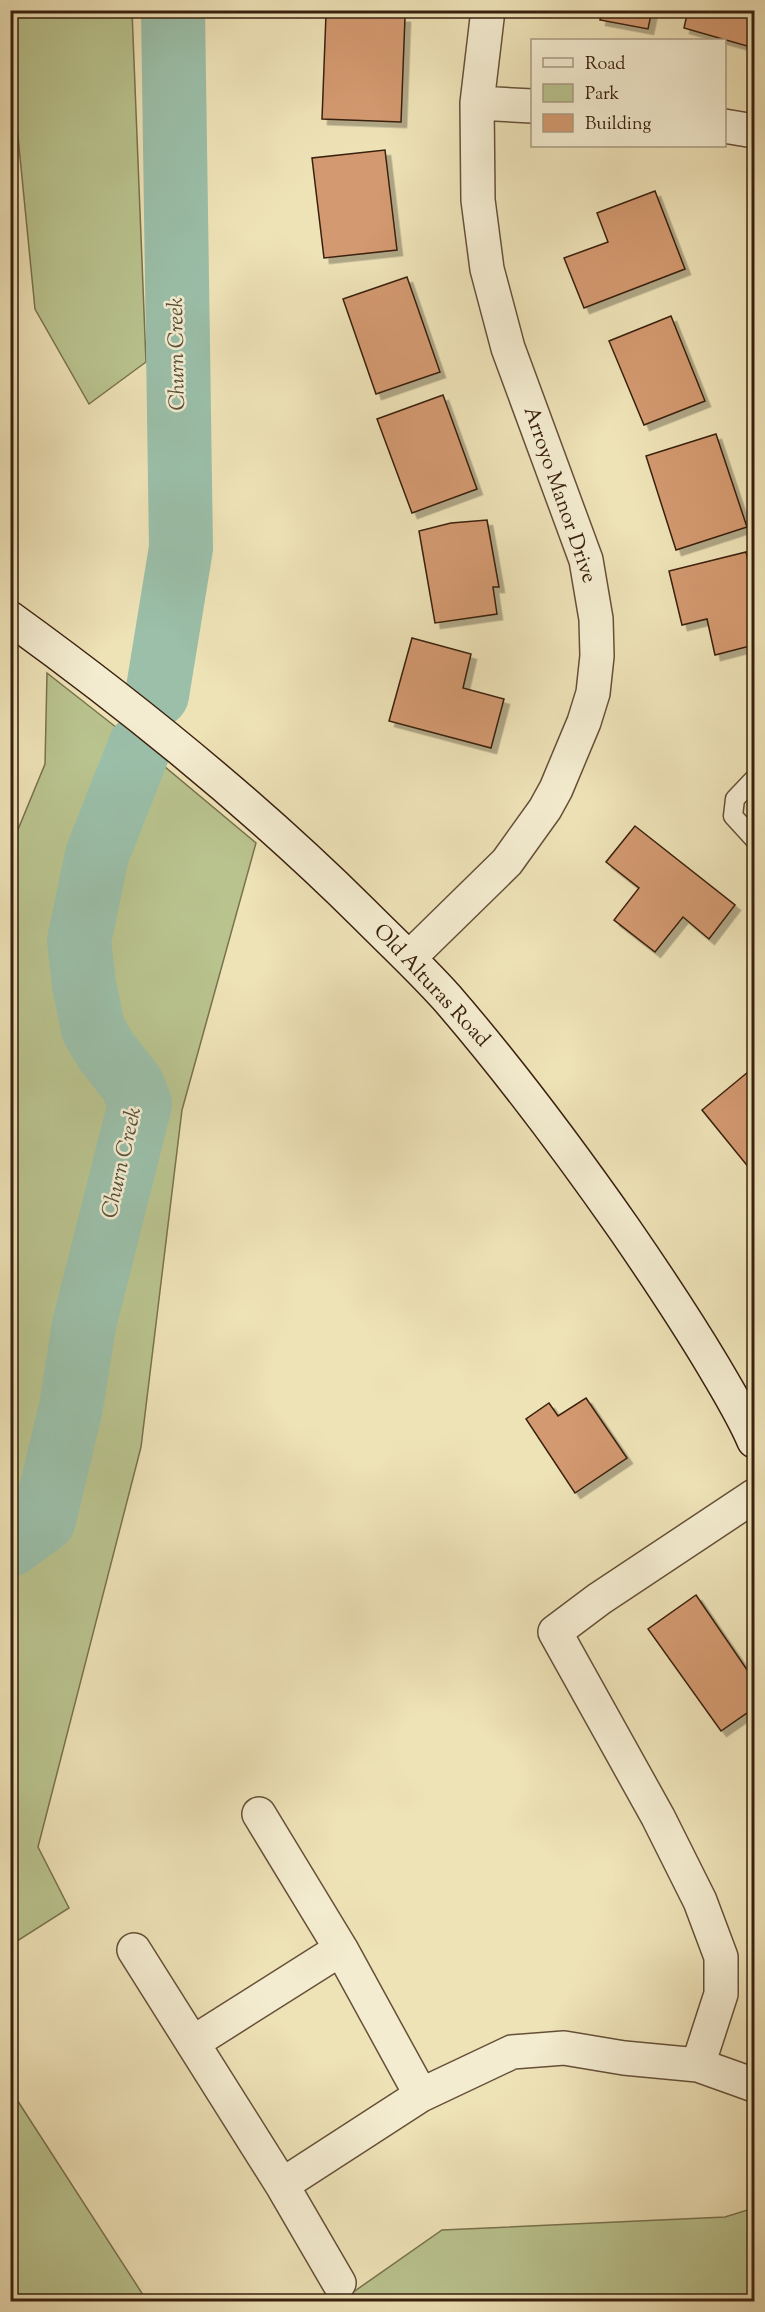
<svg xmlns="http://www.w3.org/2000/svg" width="765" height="2312" viewBox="0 0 765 2312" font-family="'Sorts Mill Goudy',serif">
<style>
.green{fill:#b9c38e;stroke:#79724e;stroke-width:1.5}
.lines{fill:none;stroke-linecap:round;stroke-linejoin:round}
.river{stroke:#9bbfa9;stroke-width:64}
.building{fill:#d3996f;stroke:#39200e;stroke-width:1.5;filter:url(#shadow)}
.service-casing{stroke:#665038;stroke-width:21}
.minor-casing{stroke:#665038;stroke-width:36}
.secondary-casing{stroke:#39200e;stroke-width:36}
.service{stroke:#f4ecd0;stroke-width:18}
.minor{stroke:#f4ecd0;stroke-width:33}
.secondary{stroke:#f4ecd0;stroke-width:33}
.labels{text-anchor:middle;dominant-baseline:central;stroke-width:5;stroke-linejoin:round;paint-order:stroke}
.street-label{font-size:21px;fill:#39200e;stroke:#f4ecd0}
.water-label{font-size:22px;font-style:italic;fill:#56503c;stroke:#f4ecd0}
</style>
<defs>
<filter id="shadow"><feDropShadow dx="5.5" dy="5.5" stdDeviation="0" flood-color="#0004"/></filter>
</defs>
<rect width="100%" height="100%" fill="#eee2b7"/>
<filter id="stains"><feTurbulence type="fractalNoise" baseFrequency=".00333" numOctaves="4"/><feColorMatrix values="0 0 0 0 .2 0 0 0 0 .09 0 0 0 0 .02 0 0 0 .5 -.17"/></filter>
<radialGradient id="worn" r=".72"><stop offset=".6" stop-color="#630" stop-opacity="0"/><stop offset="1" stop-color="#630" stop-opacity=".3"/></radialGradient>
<!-- green -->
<path class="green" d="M 10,11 L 132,11 L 146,362 L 89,404 L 35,309 L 11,66 Z
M 47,673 L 140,746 L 256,843 L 182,1110 L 141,1447 L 38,1847 L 69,1908 L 11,1945 L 10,849 L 45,764 Z
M 10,2089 L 147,2301 L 11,2301 Z
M 754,2208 L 754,2301 L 339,2302 L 442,2230 L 725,2217 Z"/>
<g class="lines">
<!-- river -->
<path class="river" d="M 157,695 L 181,548 L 173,10
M 10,1545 L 44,1520 L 71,1407 L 84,1325 L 140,1104 L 132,1084 L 106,1051 L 93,1029 L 84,984 L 79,941 L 97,855 L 140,746"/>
</g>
<!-- building -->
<path class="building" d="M 602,10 L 652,10 L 648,29 L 600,20 Z
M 688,10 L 754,10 L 754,48 L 684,28 Z
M 326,14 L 405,17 L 401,122 L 322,119 Z
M 385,150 L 397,250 L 324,258 L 312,158 Z
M 655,191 L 685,269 L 584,308 L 564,258 L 608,242 L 597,213 Z
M 407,277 L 440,372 L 376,394 L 343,299 Z
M 671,316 L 705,401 L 644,425 L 609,341 Z
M 443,395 L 477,489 L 412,513 L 377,419 Z
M 716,434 L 747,527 L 676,550 L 646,456 Z
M 487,520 L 499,587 L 493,587 L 497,614 L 435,623 L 419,531 L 451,523 Z
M 746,552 L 754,585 L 754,645 L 715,655 L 707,619 L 682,625 L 669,571 Z
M 412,638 L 471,654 L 463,688 L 504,699 L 491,748 L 389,721 Z
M 635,826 L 735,905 L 709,939 L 683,917 L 655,952 L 614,920 L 639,888 L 606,862 Z
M 754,1067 L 754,1174 L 702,1110 Z
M 586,1398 L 627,1458 L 575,1493 L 526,1419 L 549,1403 L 558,1416 Z
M 696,1595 L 754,1680 L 754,1708 L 721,1731 L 648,1629 Z"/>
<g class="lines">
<!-- service casing -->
<g class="service-casing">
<path id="service" d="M 754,779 L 735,799 L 733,816 L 754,839"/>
</g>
<!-- minor casing -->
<g class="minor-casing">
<path id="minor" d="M 477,103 L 532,106
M 724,126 L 754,131
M 409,958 L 507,862 L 545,809 L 556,789 L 584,722 L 593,693 L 597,656 L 596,619 L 586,560 L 508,348 L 487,269 L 478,200 L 477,103 L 488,10
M 341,1949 L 421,2095
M 134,1950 L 282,2185
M 194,2042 L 341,1949 L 259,1814
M 698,2065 L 721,1994 L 721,1957 L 700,1901 L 658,1817 L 555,1632 L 599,1599 L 754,1496
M 339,2283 L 282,2185 L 421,2095 L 512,2052 L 564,2048 L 624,2058 L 698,2065 L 754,2085"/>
</g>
<!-- secondary casing -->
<g class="secondary-casing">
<path id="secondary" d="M 10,618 C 136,709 254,805 364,914 C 392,942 421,969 447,998 C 511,1072 569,1150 625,1230 C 656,1275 686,1320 714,1367 C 728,1391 743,1415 754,1441"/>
</g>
<!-- service -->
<use href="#service" class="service"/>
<!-- minor -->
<use href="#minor" class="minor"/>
<!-- secondary -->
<use href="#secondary" class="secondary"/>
</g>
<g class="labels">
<!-- street labels -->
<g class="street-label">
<text transform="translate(559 495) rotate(71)">Arroyo Manor Drive</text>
<text transform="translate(431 986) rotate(47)">Old Alturas Road</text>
</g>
<!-- water labels -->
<g class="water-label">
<text transform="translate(178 354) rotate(-91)">Churn Creek</text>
<text transform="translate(123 1163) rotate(-77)">Churn Creek</text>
</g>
</g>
<!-- margin -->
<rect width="765" height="2312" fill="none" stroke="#eee2b7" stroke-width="36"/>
<rect x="12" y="12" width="741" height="2288" fill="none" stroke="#39200e" stroke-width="3"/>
<rect x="18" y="18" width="729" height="2276" fill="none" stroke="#39200e" stroke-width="1.5"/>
<!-- legend -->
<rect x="531" y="39" width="195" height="108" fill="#f4ecd0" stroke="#a99a82" stroke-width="1.5"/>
<rect x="543" y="58" width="30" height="9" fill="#f4ecd0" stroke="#a99a82" stroke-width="1.5"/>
<text x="585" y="69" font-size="18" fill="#39200e">Road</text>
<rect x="543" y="84" width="30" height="18" fill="#b9c38e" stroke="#a99a82" stroke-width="1.5"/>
<text x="585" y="99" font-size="18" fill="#39200e">Park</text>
<rect x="543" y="114" width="30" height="18" fill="#d3996f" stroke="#a99a82" stroke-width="1.5"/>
<text x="585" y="129" font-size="18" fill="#39200e">Building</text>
<rect width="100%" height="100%" filter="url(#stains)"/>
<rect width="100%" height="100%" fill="url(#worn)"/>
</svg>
